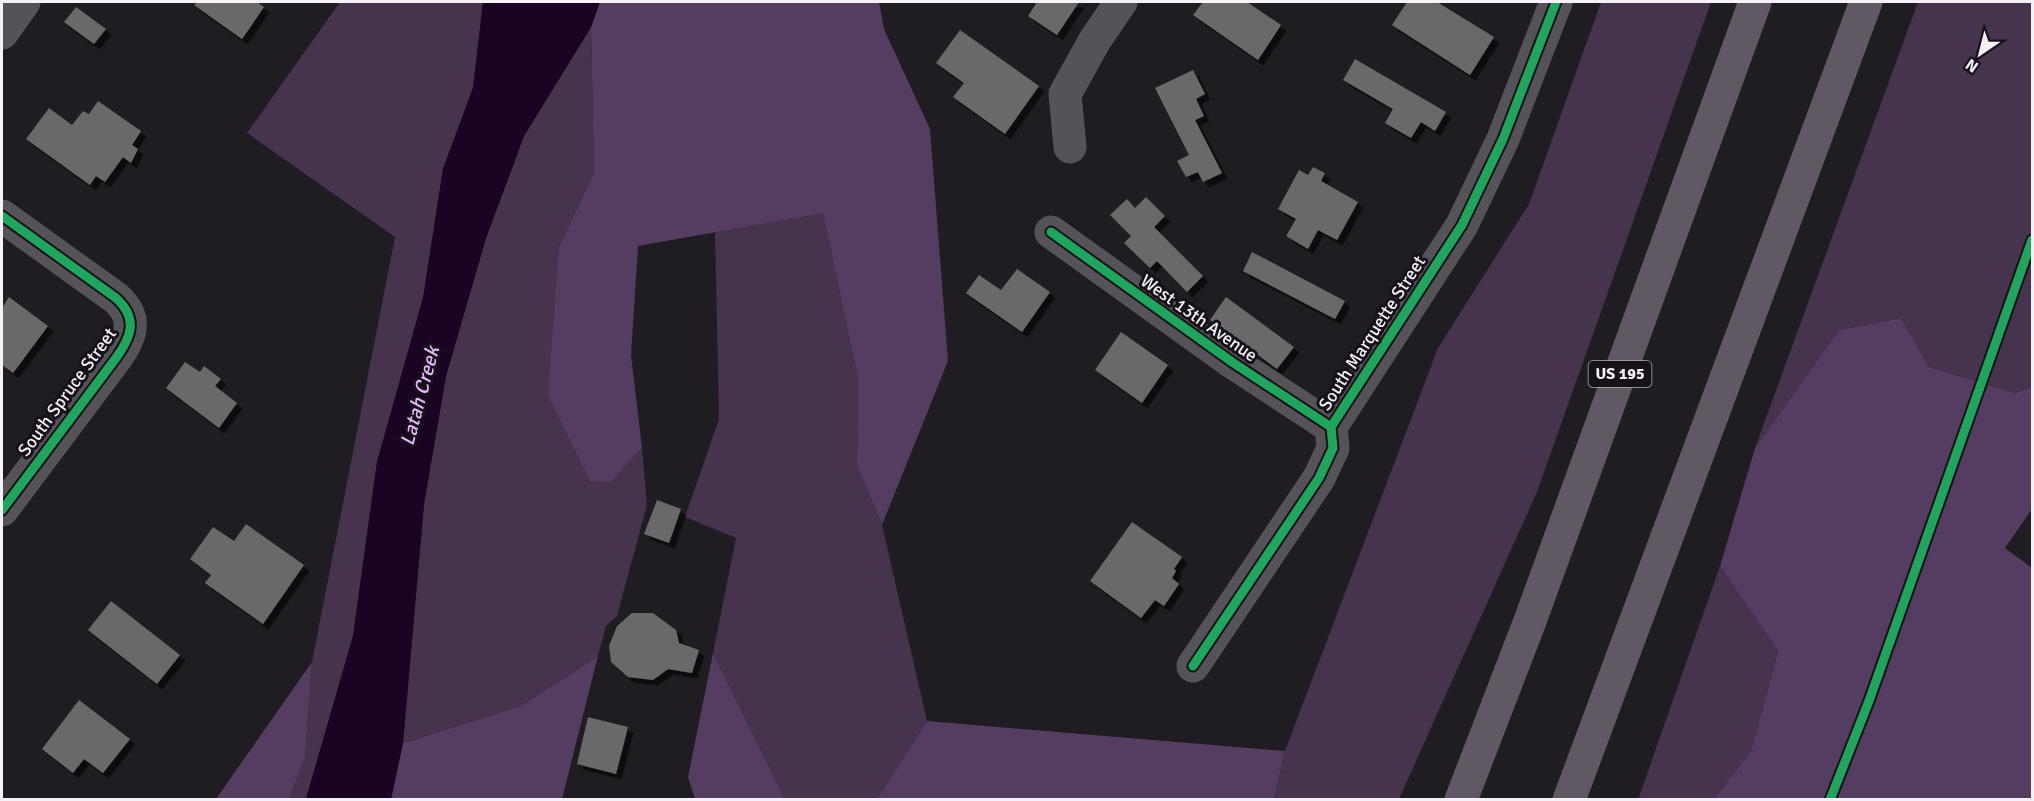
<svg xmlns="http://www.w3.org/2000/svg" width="2034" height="801" viewBox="0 0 2034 801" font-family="Signika,sans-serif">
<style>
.green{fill:#46334e}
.forest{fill:#553c61}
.water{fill:#1a0424}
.building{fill:#69676a;filter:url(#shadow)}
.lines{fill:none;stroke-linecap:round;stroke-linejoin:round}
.minor{stroke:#555357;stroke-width:33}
.highway{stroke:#605862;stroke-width:33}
.cycleway-casing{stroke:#17121a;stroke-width:13}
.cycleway{stroke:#20a55d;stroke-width:9}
.labels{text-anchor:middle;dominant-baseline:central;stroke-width:6;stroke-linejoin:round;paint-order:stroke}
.shield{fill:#17121a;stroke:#b2aeb5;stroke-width:1.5}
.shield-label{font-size:16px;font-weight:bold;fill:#f5f1f7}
.street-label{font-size:18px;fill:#f5f1f7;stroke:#17121a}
.water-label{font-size:20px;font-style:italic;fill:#e7b7fc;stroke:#17121a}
</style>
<defs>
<filter id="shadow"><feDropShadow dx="5.5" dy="5.5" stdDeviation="0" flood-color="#0009"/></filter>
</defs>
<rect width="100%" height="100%" fill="#1f1d21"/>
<!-- green -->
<path class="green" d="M 340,2 L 483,2 L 473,88 L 443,169 L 423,298 L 377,462 L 353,636 L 306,799 L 289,799 L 305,758 L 312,662 L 395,237 L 247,133 Z
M 1601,2 L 1711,2 L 1537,492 L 1399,799 L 1274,800 L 1285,751 L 1438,348 L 1529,204 Z
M 1918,2 L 2032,2 L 2032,387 L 2015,393 L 1929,367 L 1901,318 L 1839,330 L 1755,448 Z
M 591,27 L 594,172 L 559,247 L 611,482 L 642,448 L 647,505 L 617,616 L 606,626 L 598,656 L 521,706 L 403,743 L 424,504 L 446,376 L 486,238 L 524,136 Z
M 823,212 L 858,379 L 857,465 L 882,525 L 927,721 L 877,799 L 785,799 L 713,653 L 736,538 L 685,517 L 719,419 L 715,232 Z
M 1720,566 L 1778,651 L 1751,751 L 1714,799 L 1638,800 Z"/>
<!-- forest -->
<path class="forest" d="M 600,2 L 879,2 L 884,29 L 930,129 L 948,361 L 882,525 L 857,465 L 858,379 L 823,213 L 638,246 L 631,355 L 642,448 L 611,482 L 590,481 L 548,395 L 559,247 L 594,172 L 591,27 Z
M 1901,318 L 1929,367 L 2015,393 L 2032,387 L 2032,509 L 2005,548 L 2032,568 L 2032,799 L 1714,799 L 1751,751 L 1778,651 L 1720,566 L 1755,448 L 1839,330 Z
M 713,653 L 785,799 L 695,799 L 688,777 Z
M 598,656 L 562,799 L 391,800 L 403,743 L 521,706 Z
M 312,662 L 305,758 L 289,799 L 216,799 Z
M 927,721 L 1285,751 L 1274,799 L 877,799 Z"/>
<!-- water -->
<path class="water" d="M 483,2 L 600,2 L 591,27 L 524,136 L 486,238 L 446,376 L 424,504 L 403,743 L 391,799 L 306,799 L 353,636 L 377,462 L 423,298 L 443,169 L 473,88 Z"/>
<!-- building -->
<path class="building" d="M 197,2 L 257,2 L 264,7 L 242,39 L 194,5 Z
M 1037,2 L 1079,2 L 1057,35 L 1028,16 Z
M 1203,2 L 1247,2 L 1281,25 L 1258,60 L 1193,15 Z
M 1407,2 L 1437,2 L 1494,37 L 1470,75 L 1392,25 Z
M 76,7 L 106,29 L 94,44 L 64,22 Z
M 960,30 L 1039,86 L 1005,134 L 953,97 L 964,83 L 936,63 Z
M 1355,59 L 1446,112 L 1435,131 L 1421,122 L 1411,138 L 1385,123 L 1393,109 L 1343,80 Z
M 1193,70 L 1205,94 L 1196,99 L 1204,116 L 1195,120 L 1222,173 L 1203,182 L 1198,172 L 1186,177 L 1177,161 L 1189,155 L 1155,88 Z
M 98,101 L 141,131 L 132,145 L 138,149 L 131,163 L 123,157 L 105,182 L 96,176 L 90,185 L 26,139 L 49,108 L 72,125 L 83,111 L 89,114 Z
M 1313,167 L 1325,173 L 1321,181 L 1358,202 L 1337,240 L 1318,230 L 1308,249 L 1286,236 L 1296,219 L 1278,209 L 1299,170 L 1308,175 Z
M 1146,197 L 1165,216 L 1154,227 L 1203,276 L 1187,292 L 1157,261 L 1150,268 L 1124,243 L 1131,236 L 1110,215 L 1127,199 L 1135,208 Z
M 1252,252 L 1345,301 L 1335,319 L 1243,271 Z
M 1017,269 L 1050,292 L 1022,332 L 966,293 L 979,275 L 1001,290 Z
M 9,297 L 48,326 L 13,373 L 2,365 L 2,308 Z
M 1226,297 L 1294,347 L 1277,369 L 1210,320 Z
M 1121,332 L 1168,365 L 1142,403 L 1095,370 Z
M 185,362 L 200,372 L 204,366 L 221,379 L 215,386 L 237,403 L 219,428 L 166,388 Z
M 657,500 L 681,509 L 669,543 L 644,534 Z
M 1132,522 L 1182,557 L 1174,569 L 1176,571 L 1172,578 L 1179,584 L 1164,606 L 1155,600 L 1141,618 L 1090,581 Z
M 246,524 L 304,565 L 263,624 L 205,583 L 211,575 L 190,559 L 213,527 L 234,541 Z
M 111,601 L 180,655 L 157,684 L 88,630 Z
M 632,613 L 653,613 L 676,630 L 679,643 L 699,650 L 692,673 L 668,669 L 653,680 L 628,677 L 611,662 L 609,646 L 617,626 Z
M 79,700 L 130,739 L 103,773 L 84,759 L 73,773 L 42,749 Z
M 588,717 L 628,727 L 616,774 L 577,764 Z"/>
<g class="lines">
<!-- minor -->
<path class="minor" d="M 2,33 L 24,2
M 1070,147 L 1065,94 L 1095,40 L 1121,2
M 2,216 L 116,298 C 138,318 132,336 116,358 L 2,510
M 1051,232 L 1232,362 L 1331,427
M 1193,666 L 1319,478 L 1333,448 L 1331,427 L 1462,225 L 1503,139 L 1556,2"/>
<!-- highway -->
<path class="highway" d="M 1461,800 L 1530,621 L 1755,2
M 1569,800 L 1866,2"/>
<!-- cycleway casing -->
<g class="cycleway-casing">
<path id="cycleway" d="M 2,216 L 116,298 C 138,318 132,336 116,358 L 2,510
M 1051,232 L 1232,362 L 1331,427
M 1193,666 L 1319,478 L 1333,448 L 1331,427 L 1462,225 L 1503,139 L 1556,2
M 1830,800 L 1869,701 L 2032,240"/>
</g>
<!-- cycleway -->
<use href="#cycleway" class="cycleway"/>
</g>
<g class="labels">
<!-- shield labels -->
<rect class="shield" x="1588.5" y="361" width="63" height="26" rx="4.5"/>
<g class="shield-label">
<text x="1620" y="374">US 195</text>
</g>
<!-- street labels -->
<g class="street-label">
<text transform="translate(1199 318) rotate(35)">West 13th Avenue</text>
<text transform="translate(1372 333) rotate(-57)">South Marquette Street</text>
<text transform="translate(67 392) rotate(-54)">South Spruce Street</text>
</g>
<!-- water labels -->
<g class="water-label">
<text transform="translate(420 396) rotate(-75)">Latah Creek</text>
</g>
</g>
<!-- border -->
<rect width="2034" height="801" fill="none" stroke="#f5f1f7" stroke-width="6"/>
<!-- north arrow -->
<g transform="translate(1980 54) rotate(215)" stroke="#17121a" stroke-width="4.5" paint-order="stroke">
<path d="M0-4.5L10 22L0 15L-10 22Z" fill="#f5f1f7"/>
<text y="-9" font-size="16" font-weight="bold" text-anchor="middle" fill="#f5f1f7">N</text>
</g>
</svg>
